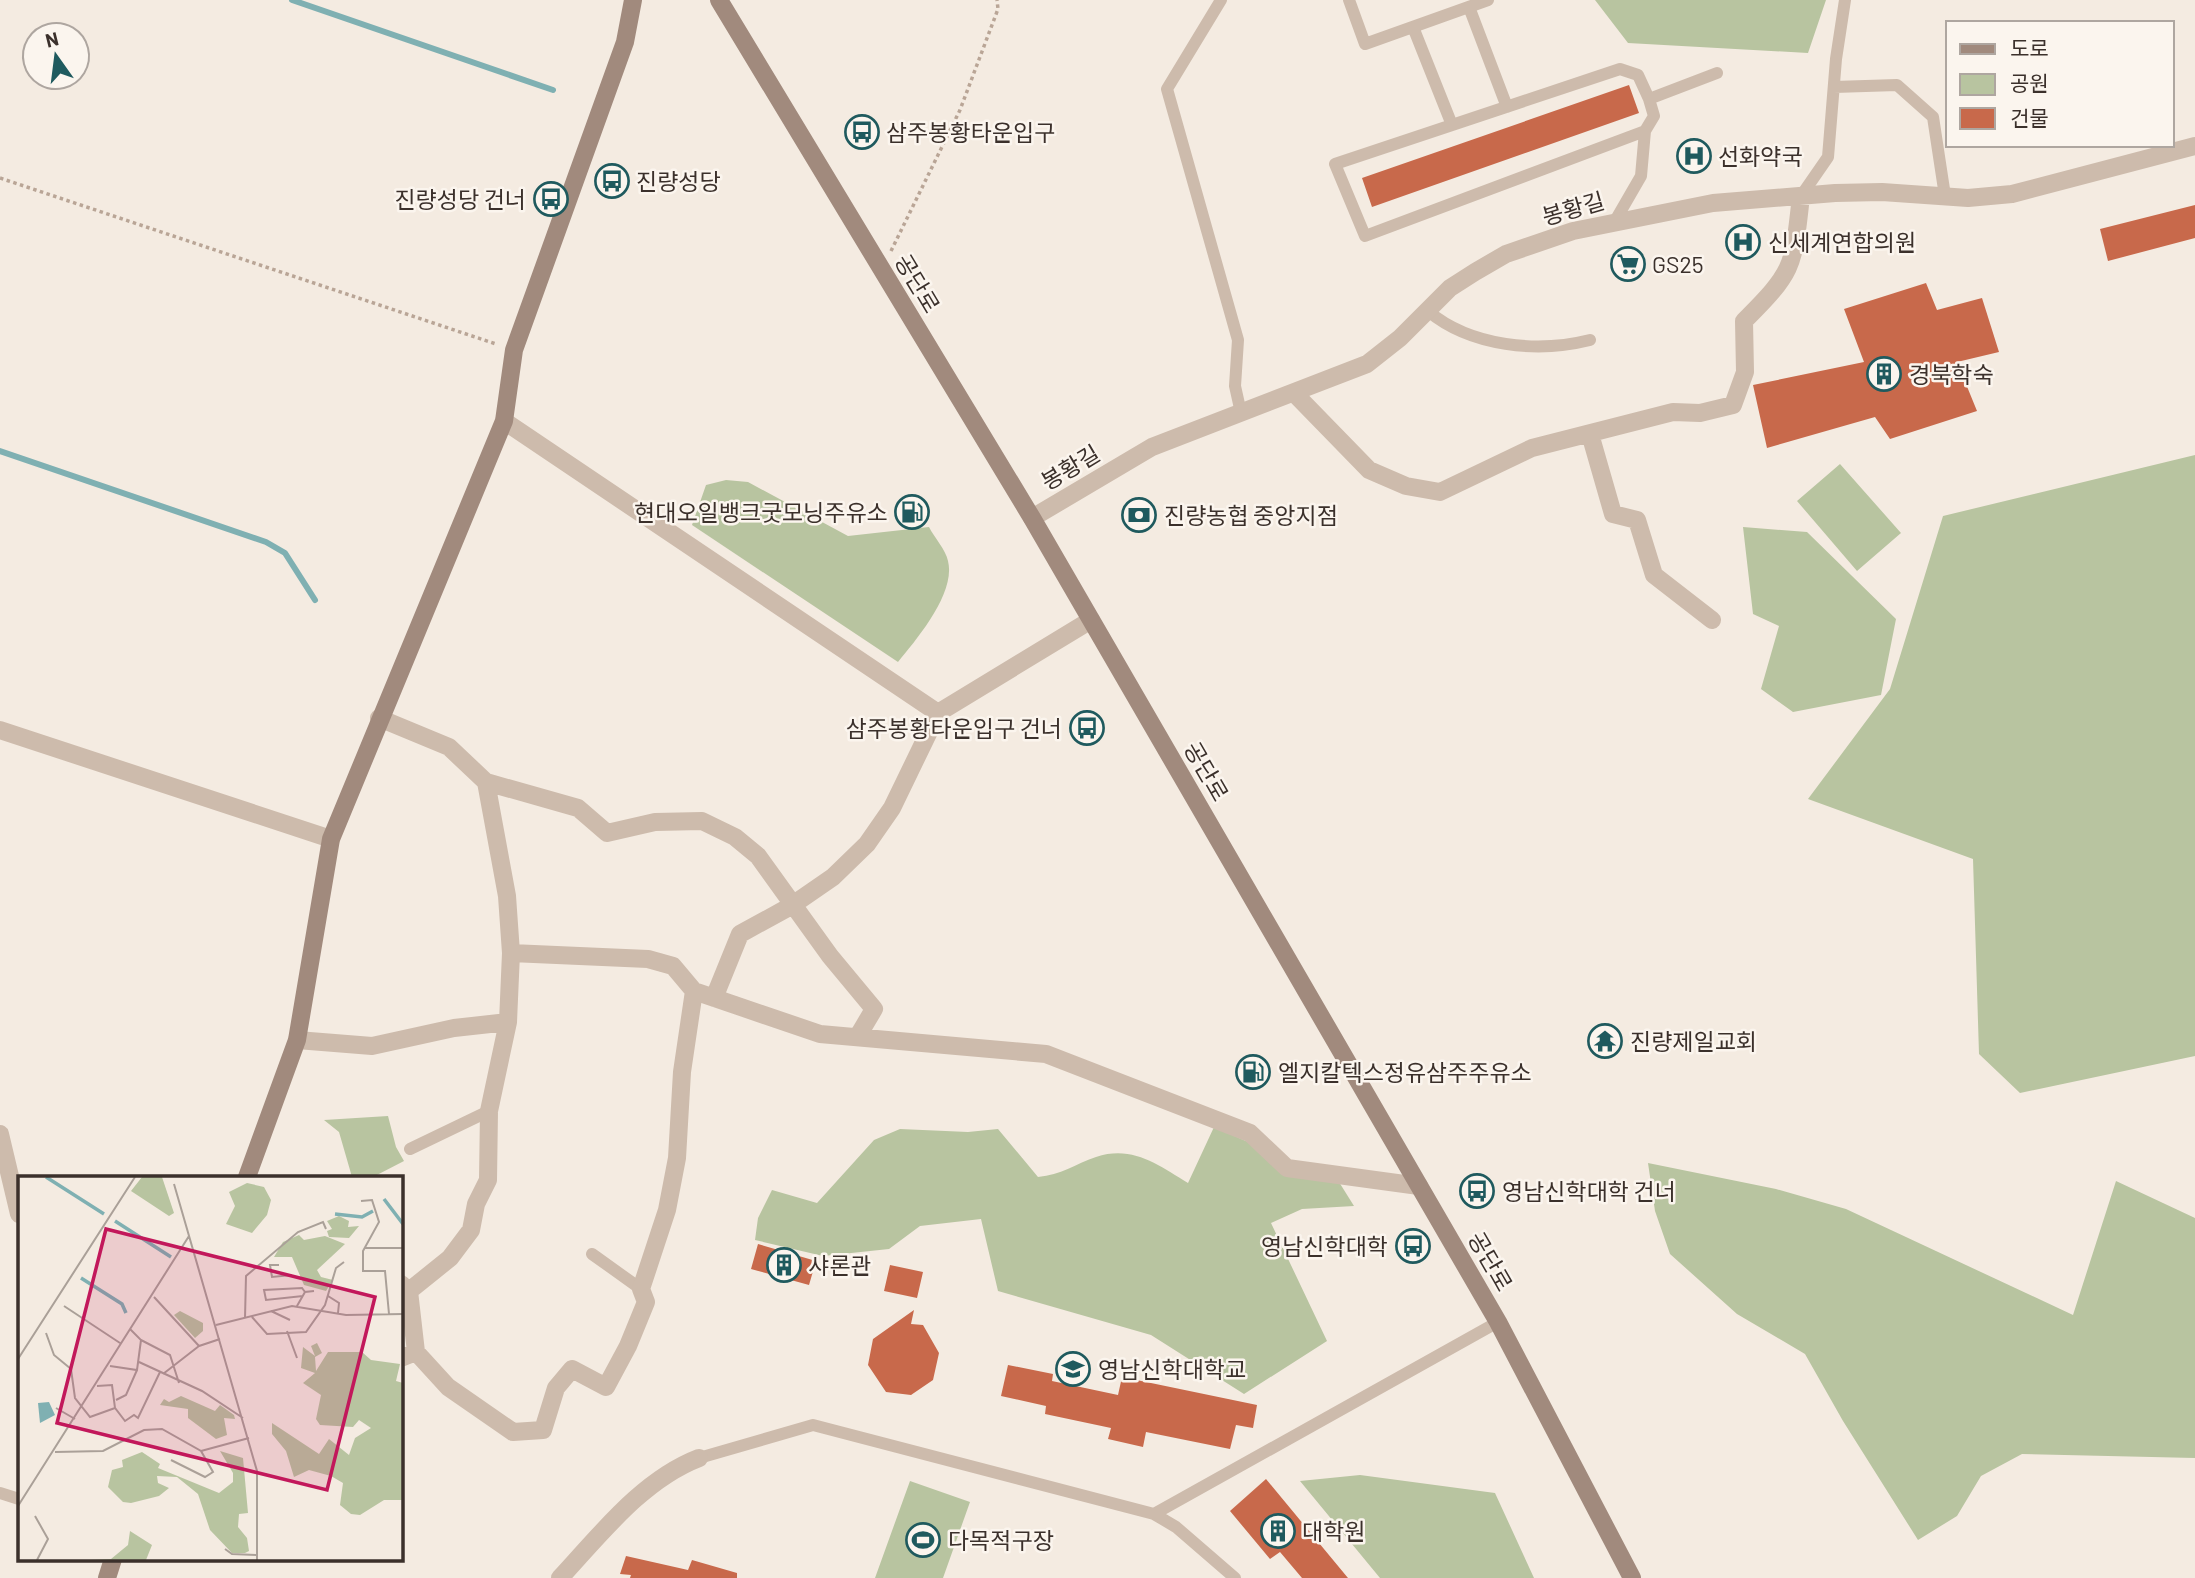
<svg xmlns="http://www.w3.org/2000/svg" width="2195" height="1578" viewBox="0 0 2195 1578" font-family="Barlow,'Noto Sans KR',sans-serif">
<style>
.green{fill:#b8c4a0}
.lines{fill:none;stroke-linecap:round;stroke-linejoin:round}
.stream{stroke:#7fb0b2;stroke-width:6}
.building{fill:#c8694b}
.path{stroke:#b9a596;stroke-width:3.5;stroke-dasharray:3.5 3.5;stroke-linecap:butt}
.lane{stroke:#cdbbac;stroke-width:12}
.street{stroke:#cdbbac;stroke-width:18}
.secondary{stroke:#a18a7d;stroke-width:18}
.labels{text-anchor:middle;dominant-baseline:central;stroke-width:5;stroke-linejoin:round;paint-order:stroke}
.poi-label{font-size:23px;fill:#3b302b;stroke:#fbf5ee;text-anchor:start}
.street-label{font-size:23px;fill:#3b302b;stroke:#fbf5ee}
.inset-river{fill:none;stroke:#7fb0b2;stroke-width:3.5}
.inset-road{fill:none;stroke:#aaa098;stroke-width:2}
.view{fill:#c2185b;fill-opacity:0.15;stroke:#c2185b;stroke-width:3.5}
.inset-edge{fill:none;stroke:#3b302b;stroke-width:3.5}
</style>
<rect width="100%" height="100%" fill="#f4ebe1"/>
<!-- green -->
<path class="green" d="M 1595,0 L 1826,0 L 1808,53 L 1628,43 Z
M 2195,455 L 2195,1056 L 2020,1093 L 1979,1054 L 1973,859 L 1808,799 L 1890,689 L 1943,516 Z
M 1840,464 L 1901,533 L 1857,571 L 1797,501 Z
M 726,480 L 748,482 L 848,536 L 929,527 C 934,537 946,550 948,561 C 956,593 917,639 898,662 L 692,525 L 706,485 Z
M 1743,527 L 1807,532 L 1896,619 L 1881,695 L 1793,712 L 1761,689 L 1779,626 L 1753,614 Z
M 388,1116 L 396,1147 L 404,1161 L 373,1177 L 352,1177 L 339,1132 L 324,1120 Z
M 1214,1127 L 1339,1182 L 1354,1206 L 1302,1209 L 1271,1223 L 1327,1341 L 1244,1394 L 1151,1335 L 998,1291 L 981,1219 L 920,1226 L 889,1249 L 823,1256 L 755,1240 L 758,1218 L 772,1190 L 817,1203 L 874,1140 L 900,1129 L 968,1132 L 998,1129 L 1038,1177 C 1061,1175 1075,1164 1096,1157 C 1133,1145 1158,1165 1188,1183 Z
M 1648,1163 L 1776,1189 L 1846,1209 L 2073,1315 L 2116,1181 L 2195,1218 L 2195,1458 L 2022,1454 L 1981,1476 L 1957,1516 L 1918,1540 L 1843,1421 L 1805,1354 L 1737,1314 L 1670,1254 L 1655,1211 Z
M 1360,1475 L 1495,1493 L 1534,1578 L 1380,1578 L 1300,1481 Z
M 910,1481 L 970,1502 L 943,1578 L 875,1578 Z"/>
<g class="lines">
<!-- stream -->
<path class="stream" d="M 292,0 L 553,90
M 0,451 L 266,542 L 285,553 L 315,600"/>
</g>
<!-- building -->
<path class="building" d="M 1629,85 L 1639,113 L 1372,207 L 1362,178 Z
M 2195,205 L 2195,238 L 2108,261 L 2100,229 Z
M 1926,283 L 1937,310 L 1982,298 L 1999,352 L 1957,362 L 1977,411 L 1890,439 L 1875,417 L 1767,448 L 1753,385 L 1864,362 L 1844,309 Z
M 758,1244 L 816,1261 L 809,1285 L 751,1269 Z
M 890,1265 L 923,1272 L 917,1298 L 884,1291 Z
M 914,1310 L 911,1324 L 923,1325 L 939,1353 L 933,1380 L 911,1395 L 886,1392 L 868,1365 L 873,1339 Z
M 1008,1365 L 1053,1374 L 1052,1381 L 1118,1395 L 1122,1377 L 1257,1405 L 1253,1428 L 1236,1425 L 1230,1449 L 1146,1432 L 1143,1447 L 1108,1439 L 1111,1428 L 1045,1414 L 1046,1406 L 1001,1396 Z
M 1266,1479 L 1348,1578 L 1302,1578 L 1280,1552 L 1270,1559 L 1230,1511 Z
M 626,1556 L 688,1570 L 692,1560 L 737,1573 L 737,1578 L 630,1578 L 631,1575 L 620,1574 Z"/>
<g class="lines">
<!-- path -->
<path class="path" d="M 0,178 L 496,344
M 891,251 L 960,110 L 998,9 L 997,0"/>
<!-- lane -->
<path class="lane" d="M 1221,0 L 1167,89 L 1238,340 L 1235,386 L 1241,413
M 1349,0 L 1365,44 L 1488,0
M 1469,7 L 1507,107
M 1413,27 L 1452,125
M 1834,87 L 1897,85 L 1933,117 L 1945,196
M 1645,131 L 1365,236 L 1335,164 L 1620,69 L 1638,75 L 1649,99
M 1801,196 L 1828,157 L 1836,59 L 1845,0
M 1615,221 L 1641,176 L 1645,131 L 1654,116 L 1649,99 L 1717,73
M 1428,311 C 1471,347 1538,353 1590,340
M 410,1149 L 489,1111
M 592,1254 L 641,1289
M 699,1458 L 813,1425 L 1154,1514 L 1176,1527 L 1235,1578
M 0,1493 L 19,1499
M 1154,1514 L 1498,1322"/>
<!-- street -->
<path class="street" d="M 1294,393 L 1369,470 L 1406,486 L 1440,492 L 1532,448 L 1673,412 L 1700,413 L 1733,405 L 1745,372 L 1744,321 C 1795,270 1793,267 1801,196
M 504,421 L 938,713 L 1091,620
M 1590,434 L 1613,514 L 1637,520 L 1654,575 L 1712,620
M 1032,518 L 1152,447 L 1367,364 L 1400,338 L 1450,288 L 1475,272 L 1506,254 L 1573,231 L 1713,203 L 1835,193 L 1882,192 L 1968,198 L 2012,194 L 2195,146
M 0,730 L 331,839
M 486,782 L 578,808 L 607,833 L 655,822 L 702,821 L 735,837 L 758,856 L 830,956 L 874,1009 L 858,1036
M 511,953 L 648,959 L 673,966 L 694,991 L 820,1034 L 1046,1054 L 1250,1133 L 1287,1168 L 1419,1186
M 714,998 L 740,934 L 791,906 L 833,877 L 867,844 L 892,808 L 938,713
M 297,1040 L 372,1046 L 454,1028 L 508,1022 L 511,953 L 507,896 L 486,782 L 449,747 L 379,718
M 0,1134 L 19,1214
M 401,1284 L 409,1291 L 416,1352
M 409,1291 L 450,1258 L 471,1230 L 476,1204 L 488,1180 L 489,1111 L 508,1022
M 401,1358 L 416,1352 L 448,1387 L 513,1432 L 543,1430 L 556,1388 L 572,1369 L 606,1387 L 628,1346 L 646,1302 L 641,1289 L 667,1210 L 677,1158 L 682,1072 L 694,991
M 560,1578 C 600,1535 642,1480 699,1458"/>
<!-- secondary -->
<path class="secondary" d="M 719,0 L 1032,518 L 1498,1322 L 1632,1578
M 247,1177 L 297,1040 L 331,839 L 504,421 L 514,350 L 625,42 L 633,0
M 107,1578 L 113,1559"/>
</g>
<!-- icons -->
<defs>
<g id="bus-ring" transform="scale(1.75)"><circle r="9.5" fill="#fbf5ee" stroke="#1f5a5e" stroke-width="1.5"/><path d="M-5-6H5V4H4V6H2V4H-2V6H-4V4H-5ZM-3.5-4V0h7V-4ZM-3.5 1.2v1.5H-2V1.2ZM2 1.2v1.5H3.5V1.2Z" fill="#1f5a5e"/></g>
<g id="hospital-ring" transform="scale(1.75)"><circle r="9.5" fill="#fbf5ee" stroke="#1f5a5e" stroke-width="1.5"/><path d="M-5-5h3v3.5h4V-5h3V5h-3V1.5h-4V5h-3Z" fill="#1f5a5e"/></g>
<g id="supermarket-ring" transform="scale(1.75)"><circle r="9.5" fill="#fbf5ee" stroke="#1f5a5e" stroke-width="1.5"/><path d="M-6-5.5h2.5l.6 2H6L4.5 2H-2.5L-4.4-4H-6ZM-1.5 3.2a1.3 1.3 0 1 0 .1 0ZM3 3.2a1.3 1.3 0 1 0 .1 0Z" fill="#1f5a5e"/></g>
<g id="building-ring" transform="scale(1.75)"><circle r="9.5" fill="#fbf5ee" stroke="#1f5a5e" stroke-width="1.5"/><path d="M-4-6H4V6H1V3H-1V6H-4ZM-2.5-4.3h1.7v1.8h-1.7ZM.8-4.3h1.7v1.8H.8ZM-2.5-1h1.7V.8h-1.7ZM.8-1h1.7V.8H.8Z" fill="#1f5a5e"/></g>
<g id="fuel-ring" transform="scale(1.75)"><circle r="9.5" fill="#fbf5ee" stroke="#1f5a5e" stroke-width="1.5"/><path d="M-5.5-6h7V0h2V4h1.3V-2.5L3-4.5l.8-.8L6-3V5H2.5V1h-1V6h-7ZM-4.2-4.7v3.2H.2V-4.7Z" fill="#1f5a5e"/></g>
<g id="bank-ring" transform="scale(1.75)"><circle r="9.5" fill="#fbf5ee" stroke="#1f5a5e" stroke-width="1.5"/><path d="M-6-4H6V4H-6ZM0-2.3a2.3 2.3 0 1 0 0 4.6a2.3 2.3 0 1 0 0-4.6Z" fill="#1f5a5e"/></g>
<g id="temple-ring" transform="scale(1.75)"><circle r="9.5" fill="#fbf5ee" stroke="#1f5a5e" stroke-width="1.5"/><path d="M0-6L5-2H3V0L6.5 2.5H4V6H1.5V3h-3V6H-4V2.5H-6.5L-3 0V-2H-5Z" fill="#1f5a5e"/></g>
<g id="university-ring" transform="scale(1.75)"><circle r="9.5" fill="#fbf5ee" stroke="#1f5a5e" stroke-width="1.5"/><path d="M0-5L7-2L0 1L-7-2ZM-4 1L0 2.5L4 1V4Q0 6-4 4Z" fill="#1f5a5e"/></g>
<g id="stadium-ring" transform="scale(1.75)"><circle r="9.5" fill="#fbf5ee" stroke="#1f5a5e" stroke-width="1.5"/><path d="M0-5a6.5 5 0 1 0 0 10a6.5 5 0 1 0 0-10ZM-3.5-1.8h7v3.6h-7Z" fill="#1f5a5e"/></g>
</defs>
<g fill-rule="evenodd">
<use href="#bus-ring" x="862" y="132"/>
<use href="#hospital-ring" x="1694" y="156"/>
<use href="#bus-ring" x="612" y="181"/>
<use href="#bus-ring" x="551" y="199"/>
<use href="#hospital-ring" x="1743" y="242"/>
<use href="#supermarket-ring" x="1628" y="264"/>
<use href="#building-ring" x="1884" y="374"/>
<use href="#fuel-ring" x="912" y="512"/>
<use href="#bank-ring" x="1139" y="515"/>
<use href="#bus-ring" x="1087" y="728"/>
<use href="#temple-ring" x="1605" y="1041"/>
<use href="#fuel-ring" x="1253" y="1072"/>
<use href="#bus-ring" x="1477" y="1191"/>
<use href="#bus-ring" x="1413" y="1246"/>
<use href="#building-ring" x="784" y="1265"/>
<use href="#university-ring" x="1073" y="1369"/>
<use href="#building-ring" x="1278" y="1531"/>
<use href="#stadium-ring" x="923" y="1540"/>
</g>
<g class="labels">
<!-- poi labels -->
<g class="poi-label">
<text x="886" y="132">삼주봉황타운입구</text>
<text x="1718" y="156">선화약국</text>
<text x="636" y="181">진량성당</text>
<text x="526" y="199" text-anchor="end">진량성당 건너</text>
<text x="1768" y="242">신세계연합의원</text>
<text x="1652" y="264">GS25</text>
<text x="1909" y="374">경북학숙</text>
<text x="888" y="512" text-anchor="end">현대오일뱅크굿모닝주유소</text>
<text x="1164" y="515">진량농협 중앙지점</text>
<text x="1062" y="728" text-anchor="end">삼주봉황타운입구 건너</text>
<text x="1630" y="1041">진량제일교회</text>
<text x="1278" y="1072">엘지칼텍스정유삼주주유소</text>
<text x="1502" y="1191">영남신학대학 건너</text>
<text x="1388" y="1246" text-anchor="end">영남신학대학</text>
<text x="808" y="1265">샤론관</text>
<text x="1098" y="1369">영남신학대학교</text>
<text x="1302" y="1531">대학원</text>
<text x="948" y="1540">다목적구장</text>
</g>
<!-- street labels -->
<g class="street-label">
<text transform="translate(1573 208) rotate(-16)">봉황길</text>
<text transform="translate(918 283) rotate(59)">공단로</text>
<text transform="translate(1070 467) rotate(-31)">봉황길</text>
<text transform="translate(1207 771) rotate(60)">공단로</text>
<text transform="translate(1491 1261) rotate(60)">공단로</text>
</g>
</g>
<!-- overview -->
<g transform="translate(18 1176)">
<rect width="385" height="385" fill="#f4ebe1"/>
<path d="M 124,1 L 144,1 L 156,37 L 151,40 L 113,15 ZM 229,7 L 246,11 L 253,24 L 249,39 L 234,57 L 208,48 L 217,30 L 211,16 ZM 321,40 L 331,45 L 330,51 L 341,50 L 331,62 L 311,61 L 309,55 L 314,53 L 309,45 ZM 281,59 L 286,64 L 307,60 L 327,68 L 299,94 L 303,101 L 315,104 L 308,115 L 286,109 L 274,81 L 256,81 L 265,66 ZM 162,135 L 185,147 L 185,155 L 177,162 L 156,139 ZM 299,167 L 304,177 L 297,181 L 298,195 L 310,176 L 344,176 L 353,184 L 382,188 L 378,205 L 385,207 L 385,324 L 366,324 L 342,339 L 333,338 L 322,329 L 325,307 L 313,300 L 291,294 L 276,301 L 268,275 L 254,258 L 254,247 L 301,278 L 311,263 L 331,279 L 337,262 L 353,252 L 341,244 L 335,251 L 302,249 L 298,243 L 303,219 L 285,207 L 297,197 L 283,192 L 285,171 L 297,180 L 293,170 ZM 163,220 L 197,235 L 202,229 L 216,239 L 217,243 L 206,242 L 209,259 L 198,263 L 170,242 L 170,233 L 142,229 L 146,223 L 151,226 ZM 202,275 L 225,282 L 230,337 L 221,338 L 220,351 L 229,362 L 231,375 L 227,377 L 214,377 L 192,354 L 180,318 L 159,301 L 139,300 L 140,307 L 151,312 L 141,320 L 113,327 L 105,326 L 90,311 L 94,294 L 105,291 L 104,284 L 124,276 L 142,288 L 140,292 L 201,317 L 215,306 L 215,297 ZM 112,355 L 134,369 L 128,384 L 73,384 L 93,383 L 110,369 Z" fill="#b8c4a0"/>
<path d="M 31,226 L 37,239 L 22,247 L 20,227 Z" fill="#7fb0b2"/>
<path class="inset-river" d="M 28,1 L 86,38M 366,23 L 385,48M 317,38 L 344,41 L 355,35M 97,45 L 153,81M 63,102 L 104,128 L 108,137"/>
<path class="inset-road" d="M 156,8 L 239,295 L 239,384M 343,25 L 354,24 L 361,46 L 345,75 L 345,95 L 367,95 L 371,138M 347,72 L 385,72M 261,89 L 252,89 L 254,101 L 274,99M 285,120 L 248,124 L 246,114 L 284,112 L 287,116M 310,120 L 321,127 L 320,137M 136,121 L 181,170 L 202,163M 46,130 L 102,167M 279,130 L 287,116 L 296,115M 253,135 L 272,144M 234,141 L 249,158 L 288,156 L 307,129 L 318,92 L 326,86M 227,142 L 228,100 L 280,56 L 305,46 L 308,53M 198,149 L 274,130 L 328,139 L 385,138M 269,155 L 279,182M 28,157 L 36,179 L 53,193 L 57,222 L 72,241 L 97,232 L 107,245 L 116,239 L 120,242 L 142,196M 123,164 L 152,179 L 161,207M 0,183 L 117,1M 121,186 L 184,215 L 225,242M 92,190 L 119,194 L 123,164 L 112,153M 145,198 L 181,170M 79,210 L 94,209 L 97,232M 98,224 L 108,219 L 119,194M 38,232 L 57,243M 183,275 L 231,262M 37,276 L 85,275 L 126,254 L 144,253 L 183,275 L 195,296 L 187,301 L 153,284M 0,330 L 171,60M 17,340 L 30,363 L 19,384M 207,373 L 214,378 L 239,379"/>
<path class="view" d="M 88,53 L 357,121 L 309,314 L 39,247 Z"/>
<rect width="385" height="385" class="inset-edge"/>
</g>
<!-- legend -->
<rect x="1946" y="21" width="228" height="126" fill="#fbf5ee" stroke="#aea6a0" stroke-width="2"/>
<rect x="1960" y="44" width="35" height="10" fill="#a18a7d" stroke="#aea6a0" stroke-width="2"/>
<text x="2010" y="56" font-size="21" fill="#3b302b">도로</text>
<rect x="1960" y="74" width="35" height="21" fill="#b8c4a0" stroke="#aea6a0" stroke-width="2"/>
<text x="2010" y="91" font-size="21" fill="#3b302b">공원</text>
<rect x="1960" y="108" width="35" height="21" fill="#c8694b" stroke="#aea6a0" stroke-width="2"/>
<text x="2010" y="126" font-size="21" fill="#3b302b">건물</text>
<!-- north arrow -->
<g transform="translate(56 56) rotate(346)"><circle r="33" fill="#fbf5ee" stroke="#aea6a0" stroke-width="2"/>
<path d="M0-5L12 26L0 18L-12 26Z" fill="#1f5a5e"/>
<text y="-10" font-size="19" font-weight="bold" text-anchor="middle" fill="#3b302b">N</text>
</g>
</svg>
